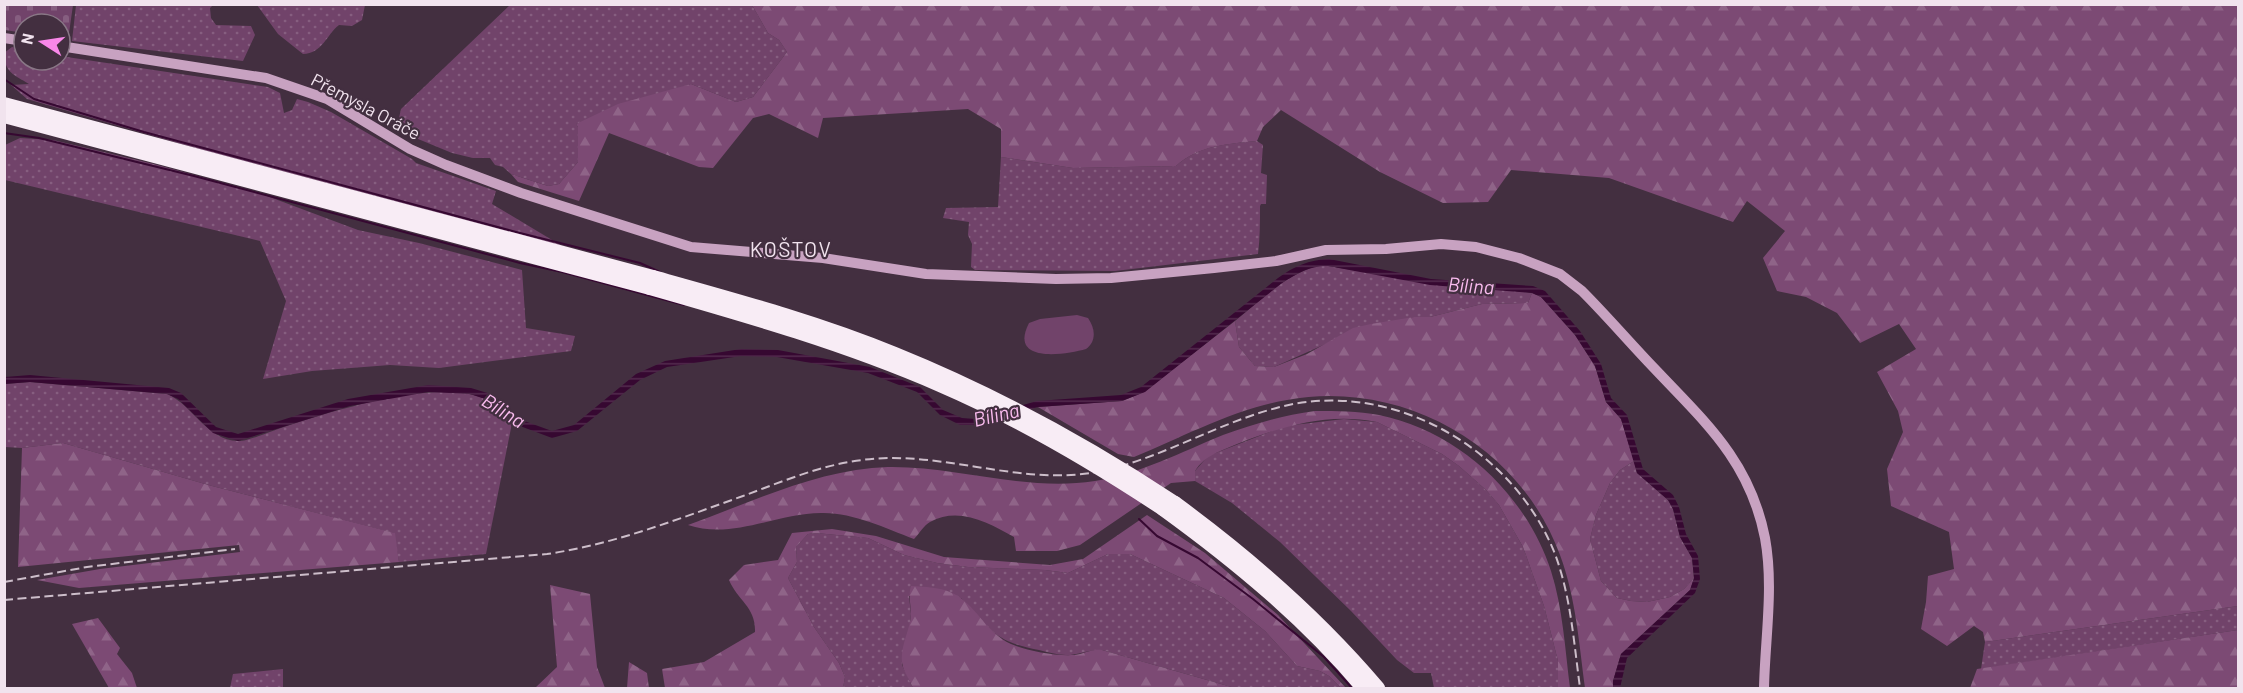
<svg xmlns="http://www.w3.org/2000/svg" width="2243" height="693" viewBox="0 0 2243 693" font-family="Barlow,sans-serif">
<style>
.grass{fill:url(#grass-dots)}
.forest{fill:url(#forest-firs)}
.cemetery{fill:url(#cemetery-stones)}
.pitch{fill:#71436a}
.water{fill:url(#water-rules)}
.lines{fill:none;stroke-linecap:round;stroke-linejoin:round}
.stream{stroke:#360831;stroke-width:2}
.secondary{stroke:#c8a2c1;stroke-width:10}
.motorway{stroke:#f8ecf5;stroke-width:14}
.rail{stroke:#cdbeca;stroke-width:2;stroke-dasharray:9 4.5;stroke-linecap:butt}
.motorway-bridge{stroke:#f8ecf5;stroke-width:14}
.labels{text-anchor:middle;dominant-baseline:central;stroke-width:4.5;stroke-linejoin:round;paint-order:stroke}
.street-label{font-size:18px;fill:#f1e3ee;stroke:#432f40}
.water-label{font-size:20px;font-style:italic;fill:#f9bbee;stroke:#432f40}
.quarter-label{font-size:21px;letter-spacing:1.5px;fill:#f1e3ee;stroke:#432f40}
</style>
<defs>
<pattern id="grass-dots" width="8" height="8" patternUnits="userSpaceOnUse" patternTransform="scale(1.5)"><rect width="8" height="8" fill="#71436a"/><path d="M2 2h.1M6 6h.1" fill="none" stroke="#865e80" stroke-width="1.8" stroke-linecap="round"/></pattern>
<pattern id="forest-firs" width="22" height="20" patternUnits="userSpaceOnUse" patternTransform="scale(1.5)"><rect width="22" height="20" fill="#7c4a74"/><path d="M5 1l3.5 6h-7zM16 11l3.5 6h-7z" fill="#8f6488"/></pattern>
<pattern id="cemetery-stones" width="16" height="16" patternUnits="userSpaceOnUse" patternTransform="scale(1.5)"><rect width="16" height="16" fill="#71436a"/><path d="M2 7V4a2 2 0 0 1 4 0v3zM10 15v-3a2 2 0 0 1 4 0v3z" fill="#865e80"/></pattern>
<pattern id="water-rules" width="6" height="5" patternUnits="userSpaceOnUse" patternTransform="scale(1.5)"><rect width="6" height="5" fill="#360831"/><path d="M0 2.5h6" fill="none" stroke="#542c4f"/></pattern>
</defs>
<rect width="100%" height="100%" fill="#432f40"/>
<!-- grass -->
<path class="grass" d="M 76,5 L 213,5 L 210,8 L 211,18 L 216,25 L 251,26 L 255,35 L 243,61 L 72,41 Z
M 257,5 L 365,5 L 362,20 L 352,26 L 339,25 C 327,34 322,54 303,54 L 278,34 Z
M 510,5 L 752,5 L 768,33 L 779,40 L 787,52 L 753,97 L 736,102 L 691,84 L 576,124 L 578,127 L 578,162 L 559,184 L 548,186 L 511,174 L 503,167 L 495,165 L 490,158 L 473,158 L 452,153 L 406,134 L 407,127 L 403,126 L 399,118 L 401,109 Z
M 12,47 L 24,50 L 24,60 L 60,60 L 60,56 L 268,87 L 280,93 L 284,113 L 292,110 L 297,99 L 308,102 L 331,112 L 412,159 L 416,163 L 496,191 L 492,204 L 562,246 L 199,149 L 27,99 L 11,85 L 29,84 C 13,74 5,73 4,53 Z
M 20,138 L 53,140 L 154,164 L 259,193 L 358,230 L 419,243 L 522,270 L 526,328 L 575,336 L 571,351 L 439,368 L 390,365 L 312,371 L 263,379 L 286,301 L 260,241 L 5,180 L 5,145 Z
M 1257,141 L 1263,145 L 1261,173 L 1267,175 L 1266,204 L 1261,204 L 1260,206 C 1260,223 1260,238 1258,254 L 1115,271 L 975,270 L 971,267 L 972,244 L 968,235 L 969,222 L 943,218 L 946,208 L 998,207 L 1001,157 L 1073,168 L 1176,166 C 1199,145 1227,144 1257,141 Z
M 1317,266 L 1328,266 L 1395,277 L 1532,293 L 1528,303 L 1482,304 L 1430,317 L 1414,317 L 1330,342 L 1274,367 L 1255,366 L 1239,347 L 1235,321 C 1260,301 1285,275 1317,266 Z
M 30,382 L 167,394 C 193,405 206,440 238,441 C 247,442 279,428 290,425 C 337,410 443,376 489,401 C 498,405 505,416 512,423 L 486,554 L 399,562 L 394,533 L 212,486 L 63,443 L 22,448 L 5,447 L 4,384 Z
M 1344,419 L 1377,422 L 1442,454 L 1459,466 L 1486,490 L 1499,505 L 1523,547 L 1544,606 L 1558,661 L 1558,688 L 1434,688 L 1431,673 L 1414,673 L 1397,660 L 1351,611 L 1280,542 L 1232,503 L 1195,481 L 1195,471 L 1208,456 L 1285,426 Z
M 1634,461 L 1637,473 L 1668,500 L 1673,509 L 1680,537 L 1692,558 L 1694,578 L 1684,589 L 1670,597 L 1647,602 L 1631,601 L 1617,598 L 1601,581 L 1590,539 L 1596,515 L 1610,483 L 1620,470 Z
M 816,533 L 868,538 L 904,555 L 937,563 L 968,567 L 1045,570 L 1068,573 L 1108,554 L 1130,554 L 1224,598 L 1265,631 L 1297,666 L 1320,671 L 1329,676 L 1341,688 L 1235,688 L 1102,650 C 1090,649 1079,655 1066,655 C 1057,655 1048,652 1039,650 C 995,642 989,629 961,598 L 909,596 L 911,614 L 909,634 L 904,647 L 902,665 L 913,688 L 843,688 L 845,677 L 839,663 L 814,627 L 788,578 L 797,562 L 796,547 L 808,534 Z
M 2238,606 L 2238,630 L 1981,669 L 1985,642 Z
M 283,669 L 283,688 L 230,688 L 233,674 Z"/>
<!-- forest -->
<path class="forest" d="M 752,5 L 2238,5 L 2238,606 L 1985,642 L 1983,632 L 1974,626 L 1947,646 L 1921,629 L 1926,602 L 1928,576 L 1954,569 L 1949,532 L 1891,506 L 1887,469 L 1903,432 L 1898,411 L 1877,372 L 1916,349 L 1899,324 L 1860,343 L 1837,313 L 1806,297 L 1777,291 L 1763,258 L 1785,231 L 1747,201 L 1733,222 L 1609,178 L 1511,170 L 1488,202 L 1443,203 L 1380,172 L 1281,110 L 1263,127 L 1257,141 C 1228,144 1199,145 1176,166 L 1073,168 L 1001,157 L 1001,129 L 968,109 L 823,118 L 818,138 L 769,114 L 753,118 L 713,168 L 699,167 L 609,133 L 579,201 L 518,182 L 511,174 L 548,186 L 559,184 L 578,162 L 578,127 L 576,124 L 618,104 L 691,84 L 736,102 L 753,97 L 787,52 L 779,40 L 768,33 Z
M 1532,293 L 1541,297 L 1575,335 L 1595,366 L 1606,402 L 1621,419 L 1634,461 L 1620,470 L 1610,483 L 1596,515 L 1590,539 L 1601,581 L 1617,598 L 1631,601 L 1647,602 L 1670,597 L 1684,589 L 1694,578 L 1690,590 L 1621,654 L 1613,681 L 1613,688 L 1585,688 C 1579,644 1576,598 1560,555 C 1520,445 1401,379 1287,400 C 1234,409 1183,437 1134,457 L 1118,454 L 1038,407 L 1122,401 L 1144,392 L 1235,321 L 1239,347 L 1255,366 L 1274,367 L 1307,354 L 1353,328 L 1371,324 L 1414,317 L 1430,317 L 1482,304 L 1528,303 Z
M 1315,411 C 1336,411 1358,411 1379,415 C 1458,431 1526,494 1551,571 C 1563,609 1565,649 1570,688 L 1558,688 L 1558,661 L 1544,606 L 1523,547 L 1499,505 L 1486,490 L 1459,466 L 1442,454 L 1377,422 C 1327,412 1283,426 1237,444 C 1221,451 1205,455 1195,471 L 1195,481 L 1171,483 L 1080,545 L 1057,551 L 1016,551 L 1014,537 C 989,523 959,506 930,522 C 924,525 919,534 914,539 C 885,528 852,512 821,513 C 777,513 732,540 688,525 C 752,502 819,469 888,467 C 958,466 1025,492 1095,481 C 1140,474 1181,452 1223,435 C 1253,424 1283,415 1315,411 Z
M 63,443 L 212,486 L 395,533 L 399,562 L 79,588 L 37,580 L 100,569 L 240,552 L 239,545 L 18,567 L 22,448 Z
M 1147,515 L 1205,553 L 1278,615 L 1346,688 L 1341,688 L 1329,676 L 1320,671 L 1297,666 L 1265,631 L 1224,598 L 1130,554 L 1108,554 L 1068,573 L 1045,570 L 968,567 L 937,563 L 904,555 L 868,538 L 816,533 L 808,534 L 796,547 L 797,562 L 788,578 L 814,627 L 839,663 L 845,677 L 843,688 L 665,688 L 662,669 L 704,662 L 755,632 C 756,607 738,601 729,580 L 744,565 L 778,560 L 792,533 L 832,529 L 876,536 L 944,557 L 1050,565 L 1083,559 Z
M 550,585 L 590,594 L 597,667 L 605,688 L 535,688 L 557,667 Z
M 911,586 C 925,587 940,587 952,593 C 975,603 986,633 1011,644 C 1026,651 1064,658 1080,654 C 1088,652 1093,649 1102,650 L 1235,688 L 913,688 C 910,681 905,674 903,667 C 898,650 910,631 911,615 C 911,605 908,596 911,586 Z
M 98,618 L 120,648 L 117,654 L 132,673 L 137,688 L 109,688 L 72,624 Z
M 2238,630 L 2238,688 L 1970,688 L 1977,669 Z
M 629,662 L 647,673 L 649,688 L 627,688 Z"/>
<!-- cemetery -->
<path class="cemetery" d="M 4,5 L 73,5 L 68,40 L 60,39 L 60,24 L 24,24 L 24,33 L 5,30 Z"/>
<!-- pitch -->
<path class="pitch" d="M 1077,315 L 1088,318 C 1095,328 1097,341 1086,349 C 1065,355 1008,364 1029,323 L 1040,319 Z"/>
<!-- water -->
<path class="water" d="M 1329,259 L 1431,279 L 1533,286 L 1545,291 L 1580,331 L 1601,364 L 1611,398 L 1627,415 L 1643,469 L 1673,495 L 1679,507 L 1686,534 L 1698,556 L 1700,579 L 1695,593 L 1627,658 L 1620,688 L 1613,688 L 1613,681 L 1621,654 L 1690,590 L 1694,578 L 1692,558 L 1680,537 L 1673,509 L 1668,500 L 1637,473 L 1621,419 L 1606,402 L 1595,366 L 1575,335 L 1541,297 L 1532,293 L 1430,285 L 1328,266 C 1309,266 1298,273 1282,283 L 1145,392 L 1122,401 L 1038,407 L 976,425 L 960,425 L 940,415 L 917,392 L 868,373 L 777,357 L 741,356 L 667,367 L 640,380 L 577,431 L 552,438 L 512,423 L 491,401 L 470,394 L 428,392 L 350,406 L 238,441 L 213,433 L 178,399 L 167,394 L 30,382 L 5,384 L 5,377 L 30,375 L 169,388 L 181,393 L 216,427 L 238,434 L 348,399 L 428,385 L 471,388 L 494,395 L 516,418 L 552,431 L 574,425 L 636,374 L 665,361 L 741,349 L 778,350 L 870,367 L 920,387 L 943,410 L 962,418 L 975,419 L 1037,401 L 1121,395 L 1141,387 L 1278,278 C 1295,266 1308,260 1329,259 Z"/>
<g class="lines">
<!-- stream -->
<path class="stream" d="M 4,79 L 34,99 L 144,132 L 516,232 L 640,263 L 660,272
M 4,133 L 39,138 L 194,176 L 520,263 L 562,272 L 684,305
M 1139,519 L 1157,536 L 1198,558 L 1253,599 L 1324,657 L 1352,688"/>
<!-- secondary -->
<path class="secondary" d="M 4,38 L 24,41
M 60,46 L 266,78 L 327,99 L 410,149 L 446,165 L 521,193 L 691,247 L 823,258 L 926,274 L 1056,279 L 1111,278 L 1214,268 L 1276,261 L 1326,250 L 1386,249 L 1441,244 L 1476,247 L 1519,258 L 1560,274 L 1582,291 C 1607,316 1630,343 1654,368 C 1705,422 1750,461 1765,538 C 1774,587 1765,639 1764,688"/>
<!-- motorway -->
<path class="motorway" d="M 4,104 L 653,277
M 4,116 L 650,288
M 1175,503 C 1250,558 1318,617 1378,688
M 1163,509 C 1236,562 1305,619 1363,688"/>
<!-- rail -->
<path class="rail" d="M 4,582 L 87,567 L 235,549
M 4,600 L 547,554 C 615,544 678,519 743,496 C 781,482 821,465 862,460 C 942,449 1022,488 1102,471 C 1165,457 1221,421 1284,406 C 1395,380 1514,450 1555,554 C 1571,597 1574,644 1580,688"/>
<!-- motorway-bridge -->
<path class="motorway-bridge" d="M 653,277 C 735,300 817,322 895,354 C 994,394 1087,445 1175,503
M 650,288 C 748,316 846,344 940,385 C 1019,419 1092,462 1163,509"/>
</g>
<g class="labels">
<!-- street labels -->
<g class="street-label">
<text transform="translate(366 106) rotate(28)">Přemysla Oráče</text>
</g>
<!-- water labels -->
<g class="water-label">
<text transform="translate(1471 285) rotate(4)">Bílina</text>
<text transform="translate(504 410) rotate(32)">Bílina</text>
<text transform="translate(996 414) rotate(-13)">Bílina</text>
</g>
<!-- quarter labels -->
<g class="quarter-label">
<text x="791" y="248">KOŠTOV</text>
</g>
</g>
<!-- border -->
<rect width="2243" height="693" fill="none" stroke="#f1e3ee" stroke-width="12"/>
<!-- north arrow -->
<g transform="translate(42 42) rotate(282)"><circle r="28" fill="#432f40" stroke="#897786" stroke-width="1.5"/>
<path d="M0-4.5L10 22L0 15L-10 22Z" fill="#f987e9"/>
<text y="-9" font-size="16" font-weight="bold" text-anchor="middle" fill="#f1e3ee">N</text>
</g>
</svg>
